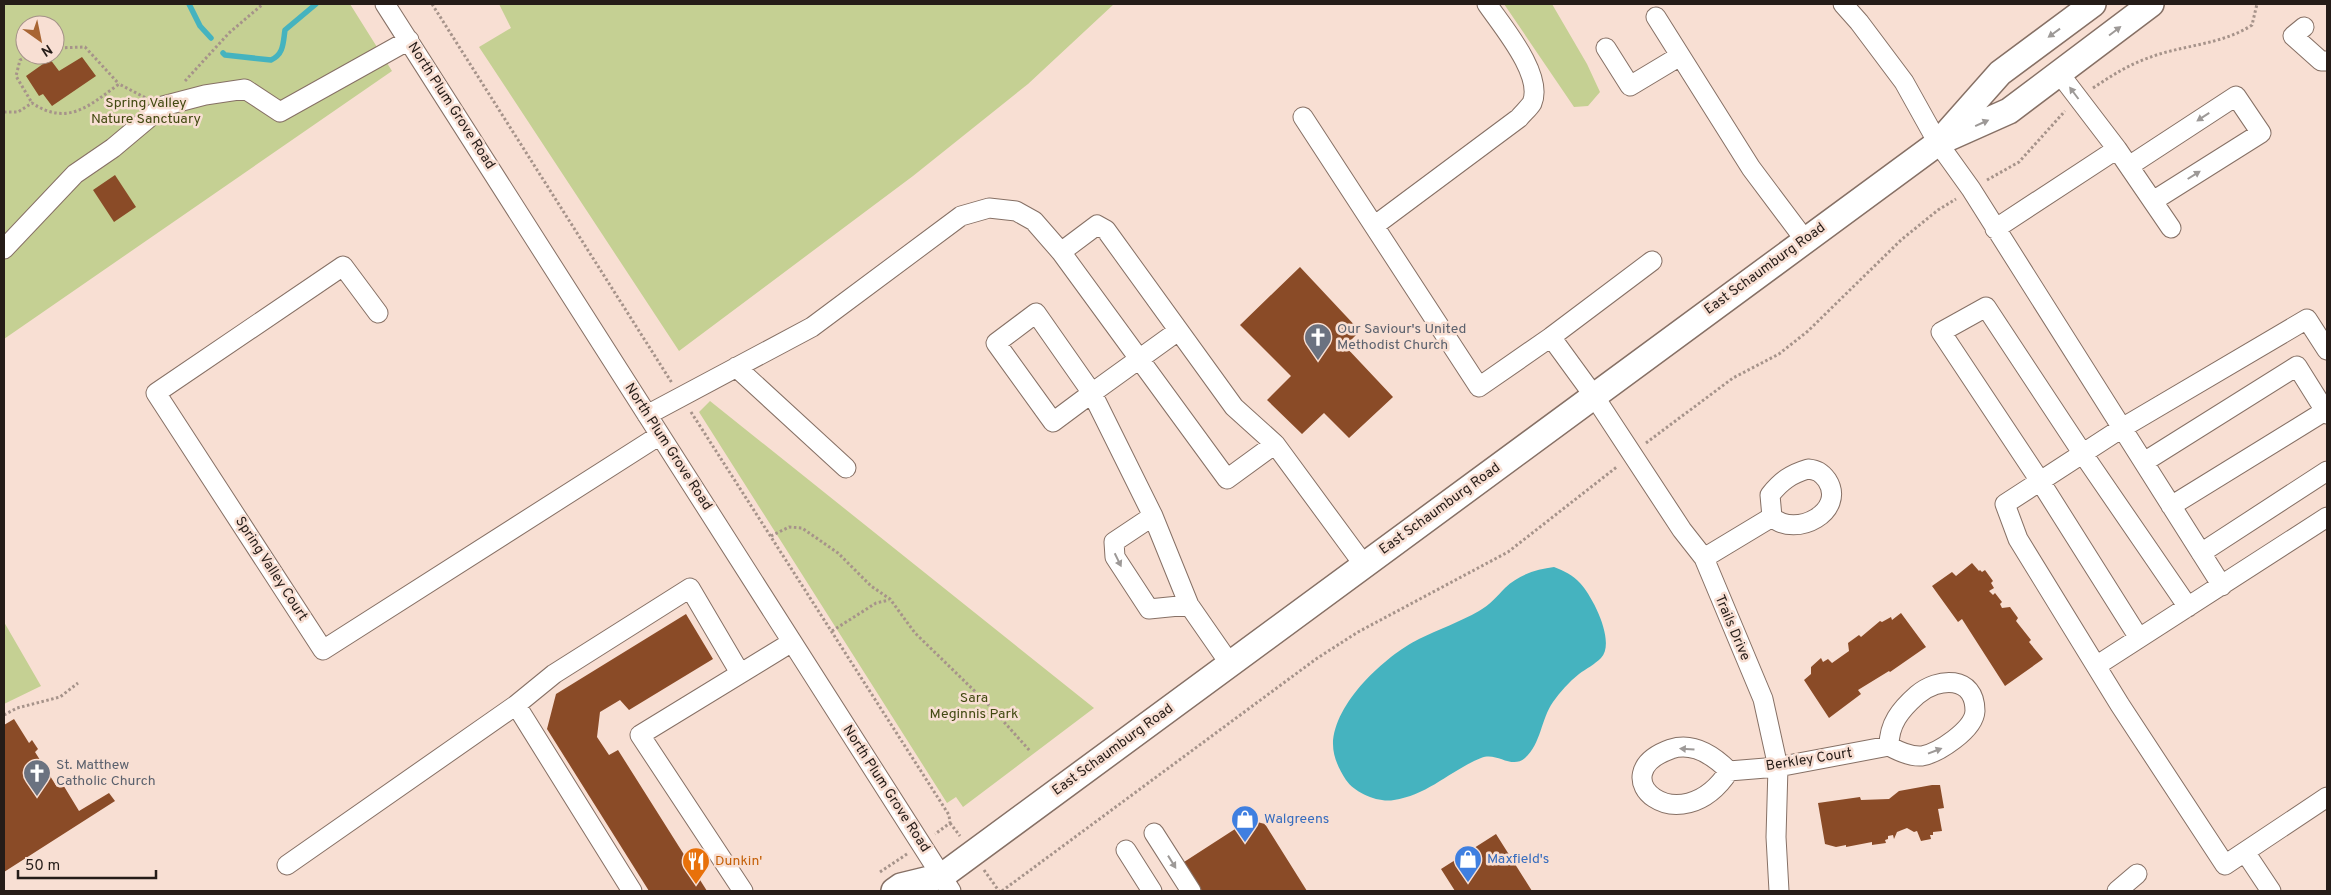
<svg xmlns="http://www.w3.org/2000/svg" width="2331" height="895" viewBox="0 0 2331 895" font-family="Overpass,sans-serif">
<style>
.green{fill:#c5d093;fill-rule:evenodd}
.water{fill:#45b3bf}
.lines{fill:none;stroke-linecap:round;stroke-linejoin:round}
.stream{stroke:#45b3bf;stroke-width:5.5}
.building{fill:#8a4b27}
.minor-casing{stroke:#867065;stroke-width:21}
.major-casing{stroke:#867065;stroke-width:28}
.path{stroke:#a6938a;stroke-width:3;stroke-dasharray:2.5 2.5;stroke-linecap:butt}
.minor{stroke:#fff;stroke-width:19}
.major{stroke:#fff;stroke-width:25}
.oneway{fill:#9d9997}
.labels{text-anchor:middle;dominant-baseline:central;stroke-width:5;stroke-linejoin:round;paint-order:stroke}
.park-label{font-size:14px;fill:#424911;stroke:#f8dfd3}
.street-label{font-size:14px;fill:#251c18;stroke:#f8dfd3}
.worship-label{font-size:14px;fill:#5b616d;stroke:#f8dfd3;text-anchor:start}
.shop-label{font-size:14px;fill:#366cbe;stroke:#f8dfd3;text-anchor:start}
.food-label{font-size:14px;fill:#c56008;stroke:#f8dfd3;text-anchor:start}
</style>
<rect width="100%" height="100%" fill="#f8dfd3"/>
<!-- green -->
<path class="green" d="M 4,4 L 350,4 L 392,71 L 4,339 ZM 25,25 L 55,25 L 55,55 L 25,55 Z
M 499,4 L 1114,4 L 1028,84 L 913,176 L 679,351 L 479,47 L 511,28 Z
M 1504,4 L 1552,4 L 1587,64 L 1600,92 L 1588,106 L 1574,107 Z
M 710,401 L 1094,708 L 963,807 L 956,797 L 947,803 L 699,412 Z
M 4,622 L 41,686 L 4,704 Z"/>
<!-- water -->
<path class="water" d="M 1554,567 C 1564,571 1573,575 1580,583 C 1593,597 1616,642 1601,658 C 1595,664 1586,669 1579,674 C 1569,682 1560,692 1553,702 C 1541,719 1541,744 1525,758 C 1511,770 1497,751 1481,758 C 1451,770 1428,795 1394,800 C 1378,803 1355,793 1346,780 C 1339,769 1333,757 1333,744 C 1334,703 1385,656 1419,639 C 1439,629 1460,622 1479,611 C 1490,605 1497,596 1505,588 C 1518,575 1537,569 1554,567 Z"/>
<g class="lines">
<!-- stream -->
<path class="stream" d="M 189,4 L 200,26 L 211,38
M 223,53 L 225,55 L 271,60 C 284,54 283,43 285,30 L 316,4"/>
</g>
<!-- building -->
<path class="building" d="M 82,57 L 96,76 L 52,106 L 43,94 L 39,96 L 26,76 L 50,59 L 59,71 Z
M 115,175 L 136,207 L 114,222 L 93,190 Z
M 1300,267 L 1360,331 L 1345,346 L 1393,397 L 1349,438 L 1324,413 L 1302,434 L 1267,400 L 1291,376 L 1240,325 Z
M 1972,563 L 1979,571 L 1980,570 L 1982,572 L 1985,570 L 1993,581 L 1991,583 L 1994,588 L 1989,591 L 1993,595 L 1995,593 L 2002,602 L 2000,604 L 2002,608 L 2010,607 L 2018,618 L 2016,621 L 2031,640 L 2029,642 L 2043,659 L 2005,686 L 1962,619 L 1958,622 L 1932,586 L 1952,572 L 1956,576 Z
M 1901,613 L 1926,647 L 1890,672 L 1889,671 L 1858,690 L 1861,694 L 1829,718 L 1804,680 L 1811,674 L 1811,667 L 1821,658 L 1823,662 L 1828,659 L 1832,663 L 1849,651 L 1848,643 L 1859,635 L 1861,637 L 1880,621 L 1882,622 L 1891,617 L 1892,620 Z
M 686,614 L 713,659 L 629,710 L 620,700 L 600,712 L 597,737 L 609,755 L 618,750 L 707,891 L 649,891 L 547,729 L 556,694 Z
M 14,719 L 29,743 L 32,740 L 38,749 L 35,752 L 57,787 L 62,783 L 79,811 L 109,793 L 115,801 L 4,872 L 4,725 Z
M 1932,785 L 1940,785 L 1944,808 L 1938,809 L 1942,831 L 1933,832 L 1933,835 L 1930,835 L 1931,839 L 1921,841 L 1917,831 L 1914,832 L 1907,828 L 1897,832 L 1894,839 L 1893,835 L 1888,836 L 1888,839 L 1885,840 L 1886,843 L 1872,845 L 1872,842 L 1846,847 L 1846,845 L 1836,847 L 1825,844 L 1818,803 L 1860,797 L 1861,800 L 1889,799 L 1899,791 Z
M 1249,820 L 1265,824 L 1307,891 L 1202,891 L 1184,862 Z
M 1496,834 L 1532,891 L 1455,891 L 1441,869 Z"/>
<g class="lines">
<!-- minor casing -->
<g class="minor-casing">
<path id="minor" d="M 385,4 L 951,891
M 1843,4 L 1859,22 L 1904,82 L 1938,143 L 1971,189 L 2122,428 L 2005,504 L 2018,539 L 2120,705 L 2225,865 L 2327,797
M 1656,17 L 1751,168 L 1805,240
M 2304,27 L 2293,36 L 2321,61 L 2327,61
M 1606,48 L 1630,86 L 1680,56
M 2059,73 L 2117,149
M 1303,117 L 1479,387 L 1551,337 L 1652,261
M 2129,166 L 2236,96 L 2261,133 L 2153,201
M 1374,226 L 1519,118 C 1523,113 1529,108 1532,103 C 1544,75 1502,26 1487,4
M 1995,229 L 2117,149 L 2171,228
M 4,249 L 75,174 L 113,148 L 163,106 L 205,95 L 245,89 L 280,112 L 409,40
M 1061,252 L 1097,225 L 1106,230 L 1234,407 L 1275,444
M 378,313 L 343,266 L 156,393 L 323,650 L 660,435
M 1036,313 L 1092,393 L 1053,422 L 996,343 Z
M 1178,331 L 1092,393 L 1153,516 L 1189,605 L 1230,664
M 1551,337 L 1594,396 L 1682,530 L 1704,558 L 1763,699 L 1778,767 L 1776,837 L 1779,891
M 736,367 L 846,468
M 647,415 L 812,327 L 961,216 L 989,208 L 1016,211 L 1034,221 L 1061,252 L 1227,479 L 1275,444 L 1364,565
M 2144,462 L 2297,366 L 2327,414
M 1808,469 C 1817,470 1821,472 1827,480 C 1847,511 1796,539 1772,517 L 1770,495 C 1781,481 1791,474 1808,469 Z
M 2171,506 L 2325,411
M 1153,516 L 1114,542 L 1115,557 L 1149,609 L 1189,605
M 2201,553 L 2327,471
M 1704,558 L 1772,517
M 2222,586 L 2122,428 L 2307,319 L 2327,350
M 2139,638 L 2040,481 L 1941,332 L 1986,307 L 2083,454 L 2188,607
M 2096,666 L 2327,517
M 516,705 L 632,891
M 1729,771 C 1680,846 1598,775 1671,749 C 1693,742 1714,756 1729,771 L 1778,767 L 1889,746 C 1898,751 1911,757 1922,756 C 1938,753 1974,730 1975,711 C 1975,675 1938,677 1917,695 C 1900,710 1889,724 1889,746
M 1154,833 L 1191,891
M 1126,850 L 1152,891
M 2245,852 L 2271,891
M 287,865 L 516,705 L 554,674 L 690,588 L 740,673
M 743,891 L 640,735 L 792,642
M 2117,891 L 2137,874"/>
</g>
<!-- major casing -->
<g class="major-casing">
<path id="major" d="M 1944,140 L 2009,111 L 2151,4
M 894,891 L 901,886 L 942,876 L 1938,143 L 2000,73 L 2093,4"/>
</g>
<!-- path -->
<path class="path" d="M 432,4 L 672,383
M 55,48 L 85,47 L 119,84
M 31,55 L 20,60 L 16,76 L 32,103
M 185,81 L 229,33 L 263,4
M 2093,88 C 2111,76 2128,65 2148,58 C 2181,45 2222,45 2252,25 L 2257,4
M 4,112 L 18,112 L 32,103 C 68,127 90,105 119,84 L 146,98
M 1987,180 L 2019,162 L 2065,111
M 691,412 L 949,815 L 950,823 L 935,834
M 1646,443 L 1733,378 L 1779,354 L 1808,331 L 1901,240 L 1938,210 L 1956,199
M 771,536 L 789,527 L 802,528 L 838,553 L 871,586 L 890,599 L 915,633 L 987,703 L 1030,751
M 832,631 L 876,603 L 889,600
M 4,715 L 17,708 L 60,697 L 78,683
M 950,823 L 960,836
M 984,870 L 999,891
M 880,872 L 907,854
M 1002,891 L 1316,659 L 1358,632 L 1508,552 L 1618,466"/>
<!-- minor -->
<use href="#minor" class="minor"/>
<!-- major -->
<use href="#major" class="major"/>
</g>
<!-- one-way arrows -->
<defs><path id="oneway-solid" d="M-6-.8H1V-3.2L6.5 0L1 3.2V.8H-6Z" transform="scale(1.25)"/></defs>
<g class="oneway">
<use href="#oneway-solid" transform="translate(2115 31) rotate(-37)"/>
<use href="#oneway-solid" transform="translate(2054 33) rotate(144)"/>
<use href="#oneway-solid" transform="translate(2074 93) rotate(-127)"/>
<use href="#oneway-solid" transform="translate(2203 117) rotate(147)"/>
<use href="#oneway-solid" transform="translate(1982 123) rotate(-24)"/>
<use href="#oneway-solid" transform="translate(2194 175) rotate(-32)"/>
<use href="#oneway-solid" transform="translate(1118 560) rotate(64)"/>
<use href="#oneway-solid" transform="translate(1687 749) rotate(-176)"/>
<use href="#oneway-solid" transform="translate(1935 751) rotate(-21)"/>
<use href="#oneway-solid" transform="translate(1172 862) rotate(58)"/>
</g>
<!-- icons -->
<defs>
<g id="church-pin" transform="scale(1.4375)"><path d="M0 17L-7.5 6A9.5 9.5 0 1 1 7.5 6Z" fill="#6b7280" stroke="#f8dfd3"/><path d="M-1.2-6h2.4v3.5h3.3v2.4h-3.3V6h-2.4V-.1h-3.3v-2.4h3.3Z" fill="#fff"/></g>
<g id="shop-pin" transform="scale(1.4375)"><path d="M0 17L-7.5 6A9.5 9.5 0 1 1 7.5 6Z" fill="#3f7fe0" stroke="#f8dfd3"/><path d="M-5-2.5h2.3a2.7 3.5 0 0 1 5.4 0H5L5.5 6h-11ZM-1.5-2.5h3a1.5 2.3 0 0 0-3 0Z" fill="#fff"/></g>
<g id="restaurant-pin" transform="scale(1.4375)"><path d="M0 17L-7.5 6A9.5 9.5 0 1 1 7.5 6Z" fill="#e8710a" stroke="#f8dfd3"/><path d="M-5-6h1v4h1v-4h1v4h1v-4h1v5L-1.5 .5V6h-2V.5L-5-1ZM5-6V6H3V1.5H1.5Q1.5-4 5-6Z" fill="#fff"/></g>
</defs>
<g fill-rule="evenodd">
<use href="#church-pin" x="1318" y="337"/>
<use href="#church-pin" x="37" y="773"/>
<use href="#shop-pin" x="1245" y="819"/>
<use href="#shop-pin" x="1468" y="859"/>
<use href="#restaurant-pin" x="696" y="861"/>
</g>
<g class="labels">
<!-- park labels -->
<g class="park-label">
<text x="146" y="103">Spring Valley<tspan x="146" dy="16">Nature Sanctuary</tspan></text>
<text x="974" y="698">Sara<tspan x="974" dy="16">Meginnis Park</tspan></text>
</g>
<!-- street labels -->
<g class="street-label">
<text transform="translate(451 106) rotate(57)">North Plum Grove Road</text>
<text transform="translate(1765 269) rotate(-36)">East Schaumburg Road</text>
<text transform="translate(668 447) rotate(57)">North Plum Grove Road</text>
<text transform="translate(1440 509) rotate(-36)">East Schaumburg Road</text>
<text transform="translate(271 569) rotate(57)">Spring Valley Court</text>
<text transform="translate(1732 628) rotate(67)">Trails Drive</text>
<text transform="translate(1113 750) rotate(-36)">East Schaumburg Road</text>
<text transform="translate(1809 760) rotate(-9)">Berkley Court</text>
<text transform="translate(886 789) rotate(57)">North Plum Grove Road</text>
</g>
<!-- worship labels -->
<g class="worship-label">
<text x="1337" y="329">Our Saviour's United<tspan x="1337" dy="16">Methodist Church</tspan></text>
<text x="56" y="765">St. Matthew<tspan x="56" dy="16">Catholic Church</tspan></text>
</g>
<!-- shop labels -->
<g class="shop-label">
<text x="1264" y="819">Walgreens</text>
<text x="1487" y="859">Maxfield's</text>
</g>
<!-- food labels -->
<g class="food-label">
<text x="715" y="861">Dunkin'</text>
</g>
</g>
<!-- border -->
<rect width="2331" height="895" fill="none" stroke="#251c18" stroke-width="10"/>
<!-- north arrow -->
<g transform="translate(40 40) rotate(147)"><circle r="24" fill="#f8dfd3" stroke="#a49188"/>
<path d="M0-4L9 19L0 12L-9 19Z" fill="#a86533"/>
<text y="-8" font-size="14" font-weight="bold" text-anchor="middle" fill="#251c18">N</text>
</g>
<!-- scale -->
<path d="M18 870v8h138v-8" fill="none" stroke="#251c18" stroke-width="2.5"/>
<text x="25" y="870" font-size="15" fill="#251c18" stroke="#f8dfd3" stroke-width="4" paint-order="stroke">50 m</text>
</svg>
